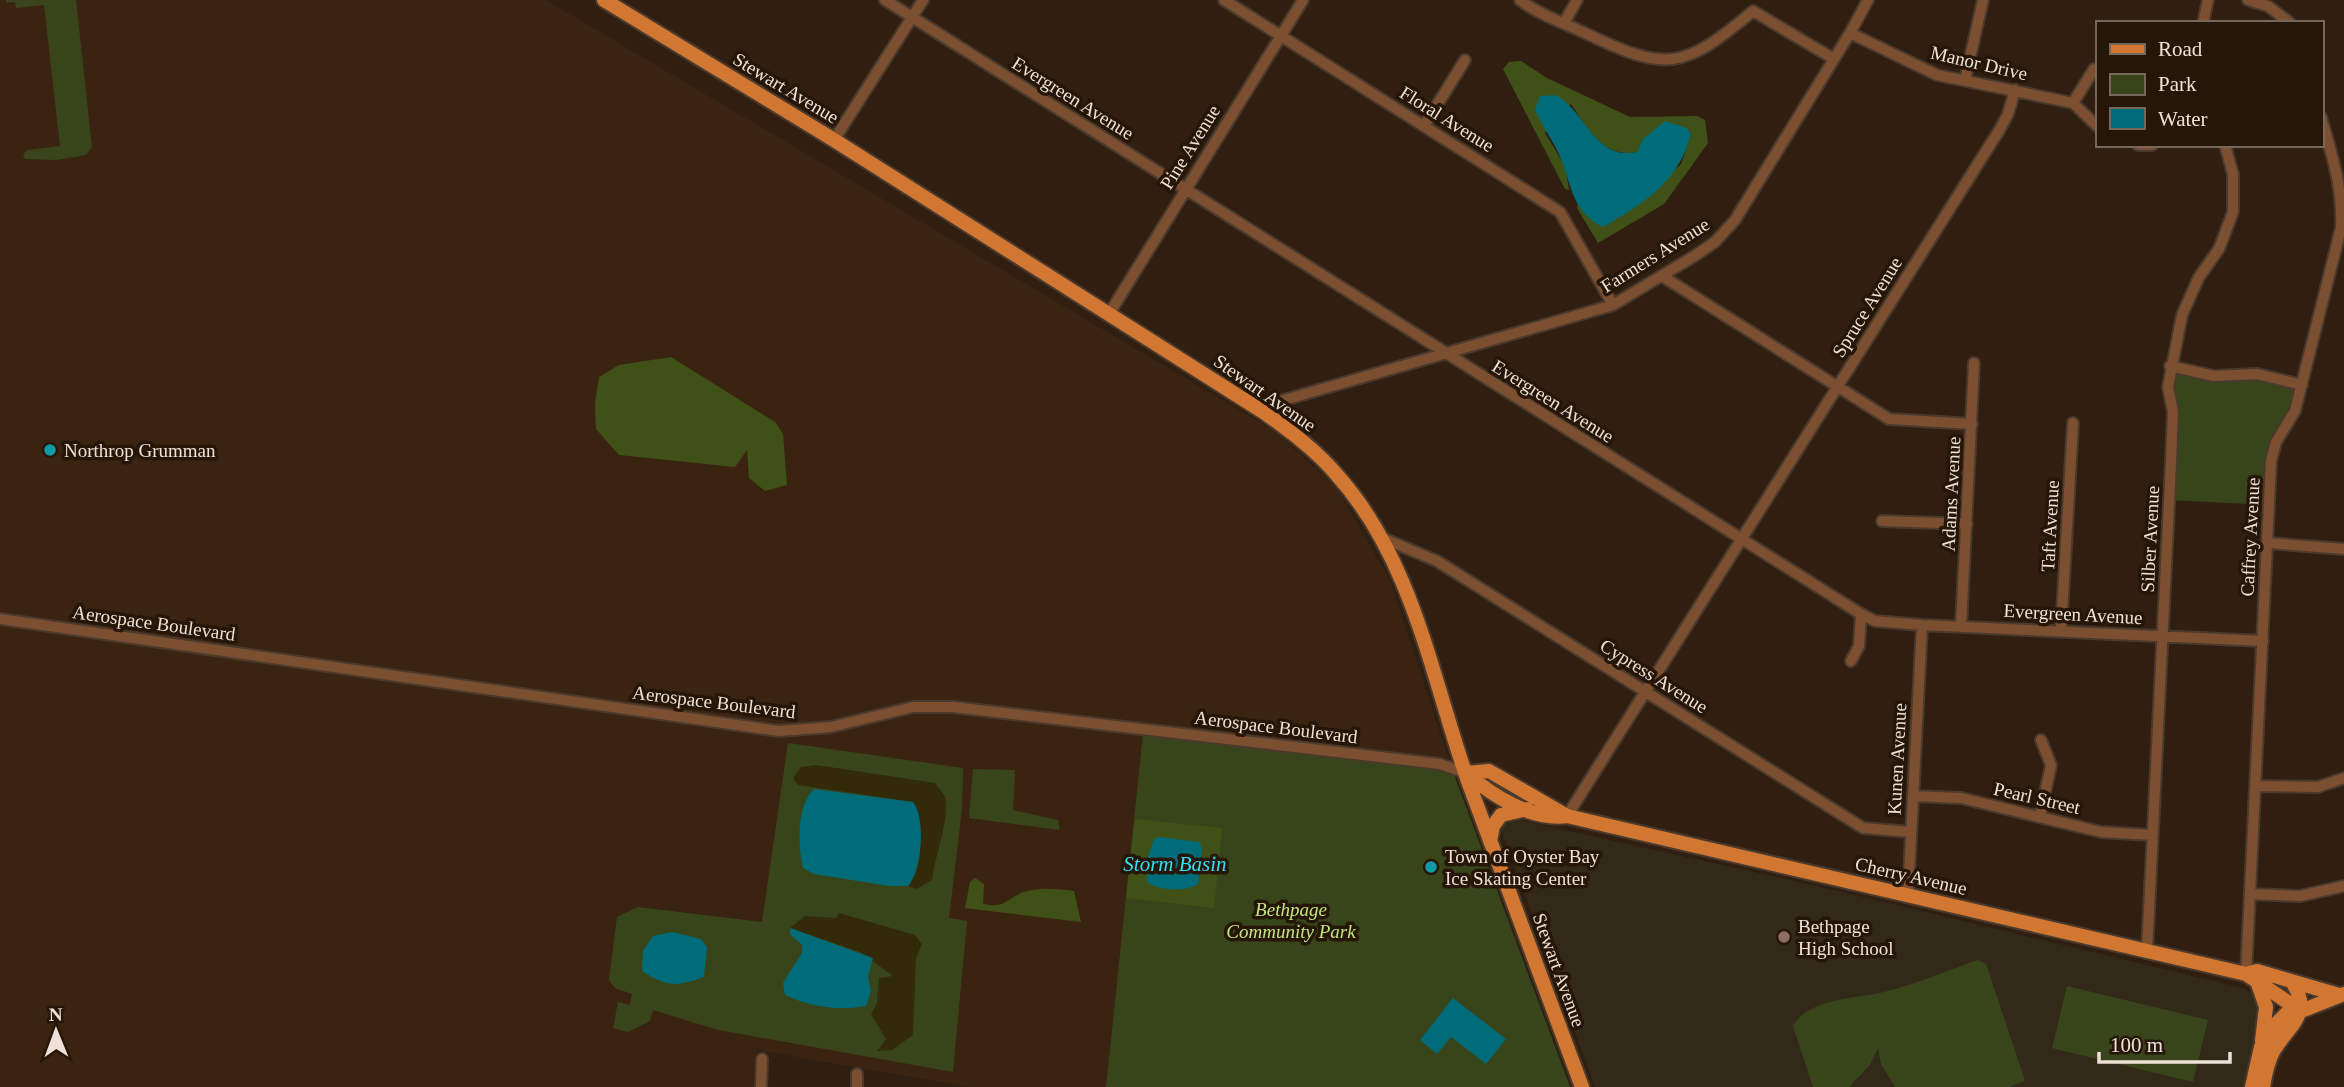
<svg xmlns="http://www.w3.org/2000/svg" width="2344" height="1087" viewBox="0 0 2344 1087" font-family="Georgia,serif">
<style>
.built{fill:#3a2411}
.education{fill:#322919}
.green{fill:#38451b}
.forest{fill:#405117}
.sand{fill:#322a09}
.water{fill:#006b79}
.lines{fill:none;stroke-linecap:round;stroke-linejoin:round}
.minor-casing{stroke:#4a3a2d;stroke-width:14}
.major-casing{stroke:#4a3a2d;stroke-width:18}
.minor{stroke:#7b4f30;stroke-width:10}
.major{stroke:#d27731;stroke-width:14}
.culture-dot{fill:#0f9aa8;stroke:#261608;stroke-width:2.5}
.education-dot{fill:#8d6e63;stroke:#261608;stroke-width:2.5}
.labels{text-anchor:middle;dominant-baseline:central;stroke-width:7;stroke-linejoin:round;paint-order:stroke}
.street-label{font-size:19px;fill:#ede1d8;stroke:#261608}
.poi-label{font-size:19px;fill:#ede1d8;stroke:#261608;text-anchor:start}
.park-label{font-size:19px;font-style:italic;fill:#c2e47d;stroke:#261608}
.water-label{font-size:21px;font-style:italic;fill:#32dff8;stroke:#261608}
</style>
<rect width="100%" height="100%" fill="#301f11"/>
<!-- built -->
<path class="built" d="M 0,0 L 546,0 L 1273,430 L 1336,487 L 1390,580 L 1453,772 L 1143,733 L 1106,1087 L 969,1087 L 757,1050 L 754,1087 L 0,1087 Z"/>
<!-- education -->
<path class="education" d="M 1510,818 L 1813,885 L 2243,988 L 2254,995 L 2259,1008 L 2249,1087 L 1595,1087 L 1501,829 L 1502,823 Z"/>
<!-- green -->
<path class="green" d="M 6,0 L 76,0 L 92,147 L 86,155 L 56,160 L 25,159 L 23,155 L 27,150 L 60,146 L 44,5 L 16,8 L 15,2 L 6,3 Z
M 2170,366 L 2192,372 L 2244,373 L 2302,385 L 2276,442 L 2269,505 L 2169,500 Z
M 1143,733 L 1453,772 L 1570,1087 L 1106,1087 Z
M 788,743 L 963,768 L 962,809 L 949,918 L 967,921 L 953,1072 L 718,1030 L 653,1010 L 650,1021 L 628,1032 L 613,1028 L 618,1002 L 630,1005 L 632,994 L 615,988 L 609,980 L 617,917 L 638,907 L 762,922 Z
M 973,769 L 1015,770 L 1013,810 L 1058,820 L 1060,830 L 969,818 Z
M 1978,960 L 1986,964 L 2025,1081 L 2009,1087 L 1895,1087 L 1881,1064 L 1878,1048 L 1870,1065 L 1849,1087 L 1813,1087 L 1793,1026 C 1806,1001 1851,998 1875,994 C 1910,987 1945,971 1978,960 Z
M 2067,986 L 2208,1020 L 2193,1082 L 2052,1048 Z"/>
<!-- forest -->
<path class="forest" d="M 1521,61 L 1547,78 L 1630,117 L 1697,116 L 1705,120 L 1708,143 L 1664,204 L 1598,243 L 1577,208 L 1580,193 L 1666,178 L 1681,164 L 1691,134 L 1687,128 L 1643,139 L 1637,152 C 1604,159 1587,128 1571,104 L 1545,133 L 1565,166 L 1569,190 L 1565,189 L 1503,69 L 1509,62 Z
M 671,357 L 775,422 L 783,434 L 787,485 L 765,491 L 749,478 L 747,450 L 735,467 L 619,455 L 596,429 L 595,404 L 599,377 L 619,365 Z
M 1135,819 L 1222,828 L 1214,908 L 1126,898 Z
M 975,878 L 984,884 L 983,904 C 1007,909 1007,898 1024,892 C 1041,887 1057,889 1074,891 L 1081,922 L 965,908 L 970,882 Z"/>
<!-- sand -->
<path class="sand" d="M 816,765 L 935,783 C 938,787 943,793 945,797 C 951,815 934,859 932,880 L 916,889 L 908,886 C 926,865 921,825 913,802 L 798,785 L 793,778 L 801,767 Z
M 839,913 L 915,935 L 922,944 L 916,958 L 913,1035 L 892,1050 L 877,1051 L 886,1039 L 871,1014 L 877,1003 L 879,978 L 893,976 L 860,952 L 790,928 L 805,916 L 836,918 Z"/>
<!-- water -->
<path class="water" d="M 1556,95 C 1587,113 1595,161 1637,152 L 1643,139 L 1665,121 L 1687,128 L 1691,134 C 1679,182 1643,204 1603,227 C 1568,210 1572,178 1556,148 C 1549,135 1541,124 1535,109 L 1540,96 Z
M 814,789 L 913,802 C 926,818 922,870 908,886 L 889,886 L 814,874 L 803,868 C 798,846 796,806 814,789 Z
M 1160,837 L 1199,842 L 1202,848 L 1198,884 C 1185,892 1159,891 1147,882 L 1148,857 L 1154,839 Z
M 790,928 L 873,958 L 868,977 L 871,991 L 866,1006 C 839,1011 810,1007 785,995 L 783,983 L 802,953 L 802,945 L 790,934 Z
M 672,932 L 701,939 L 707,947 L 704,977 C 676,987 667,987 642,971 L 643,951 L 653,936 Z
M 1453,998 L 1506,1039 L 1486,1064 L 1451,1037 L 1437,1054 L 1420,1040 Z"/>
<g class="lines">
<!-- minor casing -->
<g class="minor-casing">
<path id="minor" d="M 885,0 L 1861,614 L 1875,621 L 1922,625 L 2263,641
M 1224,0 L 1560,212 L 1613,305
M 1520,0 C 1538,14 1563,23 1583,32 C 1666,72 1682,71 1753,11
M 2248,0 L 2268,6 L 2290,23
M 1753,11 L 1834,59
M 1564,23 L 1577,0
M 2203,23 L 2208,0
M 1850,33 L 1937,75 L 2073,103 L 2097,126
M 1965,80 L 1983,0
M 2073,103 L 2094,69
M 1424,126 L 1465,60
M 834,140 L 923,0
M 2138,145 L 2152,145
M 1662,276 L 1889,419 L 1972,424
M 1109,314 L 1303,0
M 2170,366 L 2214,376 L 2257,374 L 2302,385
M 1265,413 L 1277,402 L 1613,305 L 1696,255 L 1715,242 L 1735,220 L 1850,33 L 1868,0
M 1882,521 L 1967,524
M 1380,537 L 1437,561 L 1863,828 L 1911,832
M 2268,543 L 2344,549
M 0,619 L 779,731 L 831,727 L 913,707 L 953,707 L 1440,764 L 1466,773
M 1961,627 L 1974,363
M 2061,631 L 2073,423
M 1851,661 L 1859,646 L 1861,614
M 2255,786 L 2318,787 L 2344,778
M 1913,796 L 1961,798 L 2101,832 L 2152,835
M 1567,816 L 2000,129 L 2008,114 L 2015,90
M 2040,817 L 2051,765 L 2041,740
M 2250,894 L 2300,896 L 2344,886
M 1908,895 L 1922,625
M 2147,951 L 2171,463 L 2173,412 L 2168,387 L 2182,315 L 2199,277 L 2219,249 L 2233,212 L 2233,174 L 2225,145
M 2246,974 L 2271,461 L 2276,442 L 2295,411 L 2341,228 C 2343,188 2332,155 2321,117
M 761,1087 L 762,1059
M 857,1087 L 857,1074"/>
</g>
<!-- major casing -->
<g class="major-casing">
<path id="major" d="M 604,0 L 834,140 L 1265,413 C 1291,432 1316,450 1337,475 C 1414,561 1432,680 1469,784 C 1506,885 1545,986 1582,1087
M 1466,773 L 1489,771 L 1567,816 L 2246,974 L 2301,1011
M 1467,774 C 1493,796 1532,821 1567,816
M 1490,841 L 1493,826 L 1501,815 L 1527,809
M 2246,974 L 2257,971 L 2339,995
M 2257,981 L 2266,1007 L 2262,1041
M 2252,1087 L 2261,1047 L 2274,1026 L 2288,1012 L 2301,1011 L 2344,994
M 2263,1087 C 2265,1075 2268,1060 2274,1050 C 2290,1024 2312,1014 2293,983"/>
</g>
<!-- minor -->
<use href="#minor" class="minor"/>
<!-- major -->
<use href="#major" class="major"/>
</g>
<!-- markers -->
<g class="culture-dot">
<circle cx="50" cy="450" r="7"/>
<circle cx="1431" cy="867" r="7"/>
</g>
<circle class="education-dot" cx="1784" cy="937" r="7"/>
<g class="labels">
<!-- street labels -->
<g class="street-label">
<text transform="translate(1979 63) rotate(13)">Manor Drive</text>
<text transform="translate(786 88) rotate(31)">Stewart Avenue</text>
<text transform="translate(1073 98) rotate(32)">Evergreen Avenue</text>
<text transform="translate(1447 119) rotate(32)">Floral Avenue</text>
<text transform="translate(1190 147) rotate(-58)">Pine Avenue</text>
<text transform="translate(1655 255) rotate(-32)">Farmers Avenue</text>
<text transform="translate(1867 307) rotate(-58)">Spruce Avenue</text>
<text transform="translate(1265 393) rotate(35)">Stewart Avenue</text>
<text transform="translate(1553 401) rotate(32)">Evergreen Avenue</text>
<text transform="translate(1951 494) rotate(-87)">Adams Avenue</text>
<text transform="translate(2050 526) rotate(-87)">Taft Avenue</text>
<text transform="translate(2250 537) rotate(-87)">Caffrey Avenue</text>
<text transform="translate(2150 539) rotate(-87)">Silber Avenue</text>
<text transform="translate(2073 614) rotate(3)">Evergreen Avenue</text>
<text transform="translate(154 623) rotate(8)">Aerospace Boulevard</text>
<text transform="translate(1654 676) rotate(32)">Cypress Avenue</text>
<text transform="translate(714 702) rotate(7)">Aerospace Boulevard</text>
<text transform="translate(1276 727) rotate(7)">Aerospace Boulevard</text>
<text transform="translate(1897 759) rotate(-87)">Kunen Avenue</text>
<text transform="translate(2037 798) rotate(13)">Pearl Street</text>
<text transform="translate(1911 876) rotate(13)">Cherry Avenue</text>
<text transform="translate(1559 970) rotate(70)">Stewart Avenue</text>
</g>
<!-- poi labels -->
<g class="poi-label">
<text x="64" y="450">Northrop Grumman</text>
<text x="1445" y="856">Town of Oyster Bay<tspan x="1445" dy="22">Ice Skating Center</tspan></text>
<text x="1798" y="926">Bethpage<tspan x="1798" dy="22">High School</tspan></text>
</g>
<!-- park labels -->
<g class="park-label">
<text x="1291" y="909">Bethpage<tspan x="1291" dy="22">Community Park</tspan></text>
</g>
<!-- water labels -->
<g class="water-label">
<text x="1175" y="864">Storm Basin</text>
</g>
</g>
<!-- legend -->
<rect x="2096" y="21" width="228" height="126" fill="#261608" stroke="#76675b" stroke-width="2"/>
<rect x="2110" y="44" width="35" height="10" fill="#d27731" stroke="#76675b" stroke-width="2"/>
<text x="2158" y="56" font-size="21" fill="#ede1d8">Road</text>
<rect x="2110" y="74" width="35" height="21" fill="#38451b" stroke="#76675b" stroke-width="2"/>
<text x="2158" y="91" font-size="21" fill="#ede1d8">Park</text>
<rect x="2110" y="108" width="35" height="21" fill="#006b79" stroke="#76675b" stroke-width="2"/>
<text x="2158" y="126" font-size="21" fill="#ede1d8">Water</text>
<!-- north arrow -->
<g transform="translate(56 1031) rotate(359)" stroke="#261608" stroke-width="5" paint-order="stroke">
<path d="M0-5L12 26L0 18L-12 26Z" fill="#ede1d8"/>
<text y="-10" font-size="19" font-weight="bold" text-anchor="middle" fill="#ede1d8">N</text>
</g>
<!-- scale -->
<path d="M2099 1052v10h131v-10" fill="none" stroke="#ede1d8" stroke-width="3.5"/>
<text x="2110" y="1052" font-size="21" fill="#ede1d8" stroke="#261608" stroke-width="5" paint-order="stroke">100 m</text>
</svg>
